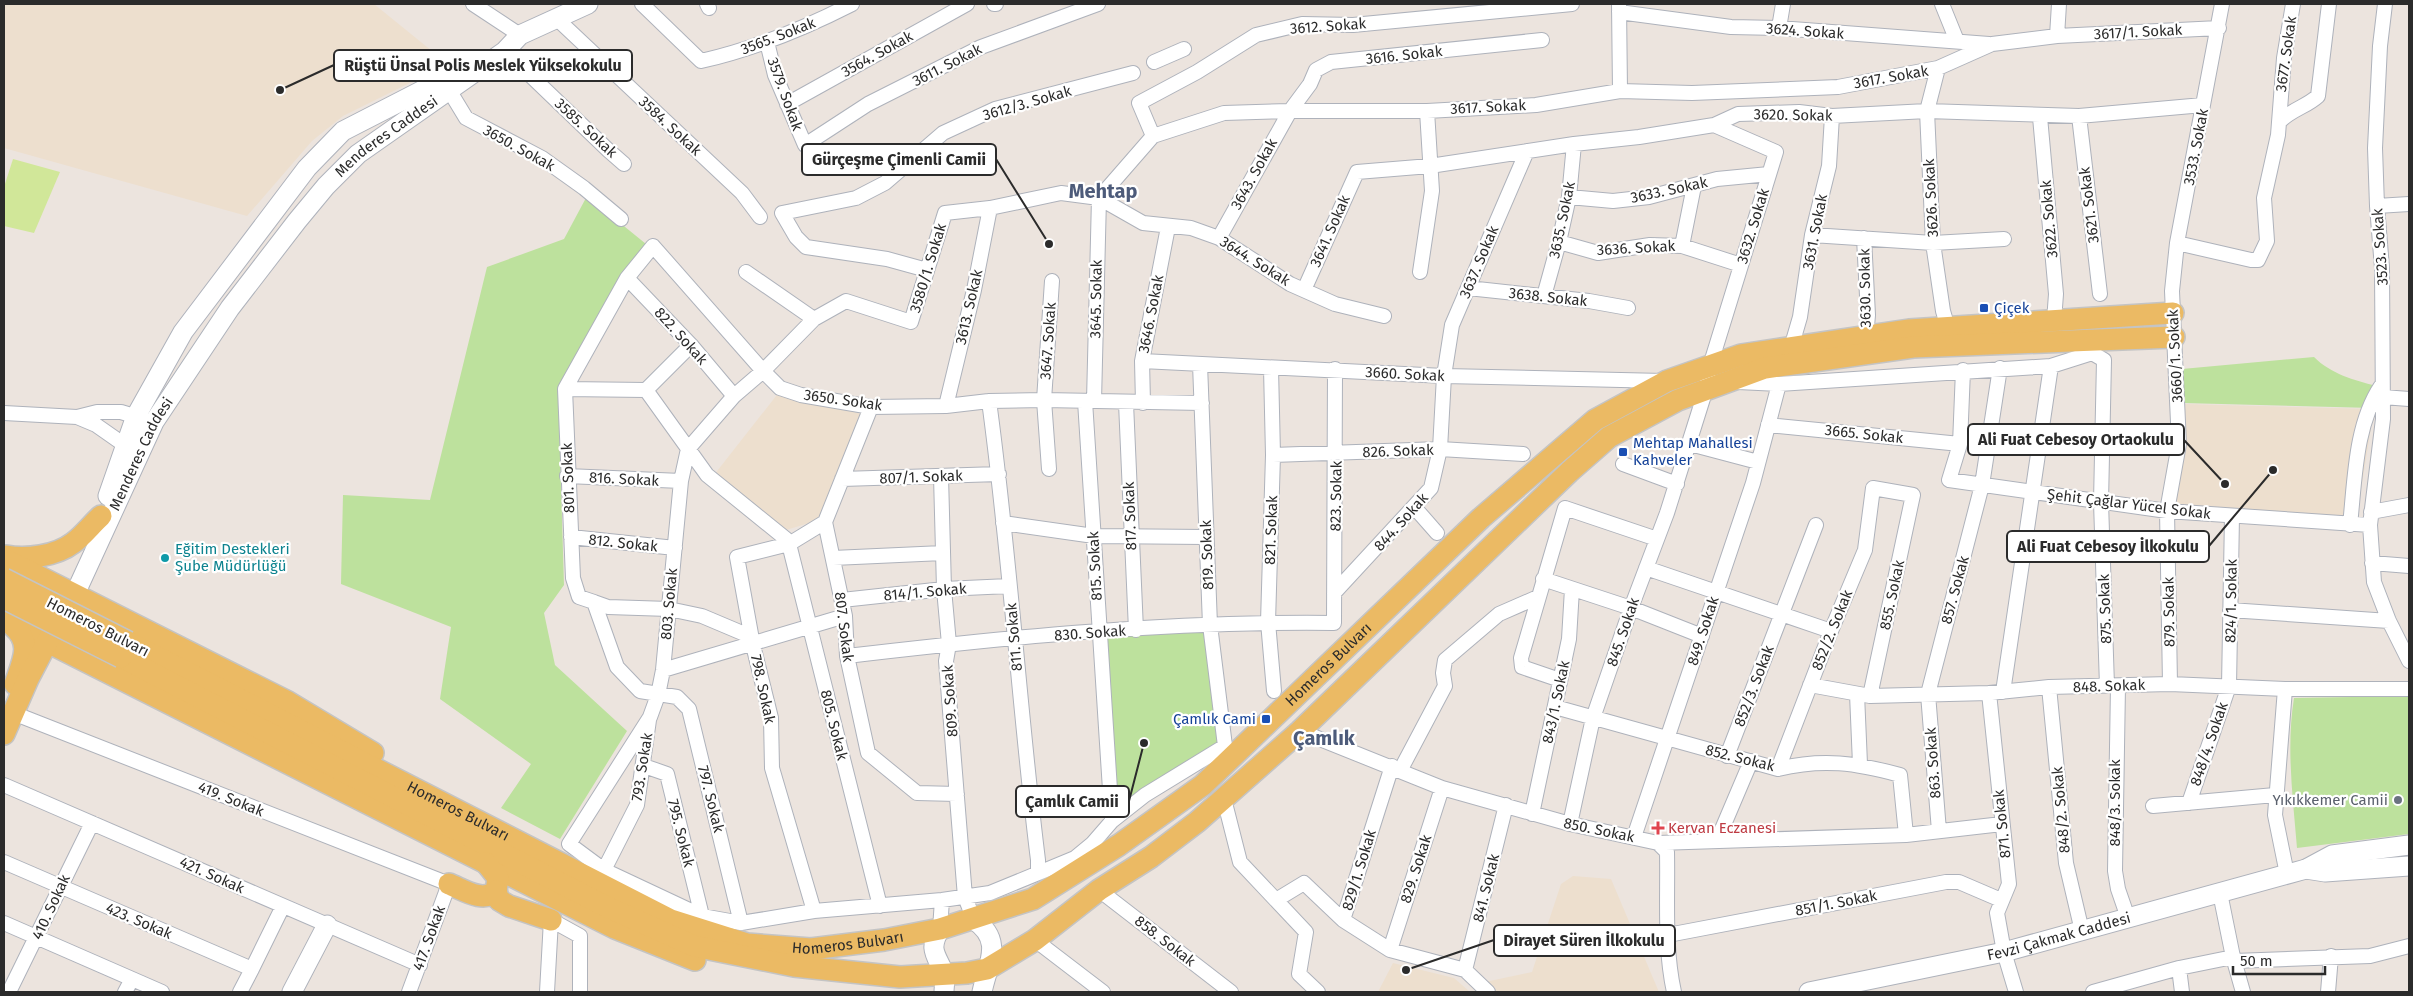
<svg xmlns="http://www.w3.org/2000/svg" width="2413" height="996" viewBox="0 0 2413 996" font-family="'Fira Sans',sans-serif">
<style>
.education{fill:#eddfce}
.green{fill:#bde19d}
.pitch{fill:#d1e799}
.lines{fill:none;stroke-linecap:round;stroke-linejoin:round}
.street-casing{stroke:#aeb2bb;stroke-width:16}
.secondary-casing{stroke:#aeb2bb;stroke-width:21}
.primary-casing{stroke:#c4c4c4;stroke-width:24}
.street{stroke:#fff;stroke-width:14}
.secondary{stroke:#fff;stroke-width:19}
.primary{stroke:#ebba64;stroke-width:21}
.primary-bridge-casing{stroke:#c4c4c4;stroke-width:24;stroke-linecap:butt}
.primary-bridge{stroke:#ebba64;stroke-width:21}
.transit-dot{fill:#1a4fb4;stroke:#fff;stroke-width:2}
.culture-dot{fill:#0f9aa8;stroke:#fff;stroke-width:2}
.worship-dot{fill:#6b7280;stroke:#fff;stroke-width:2}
.health-dot{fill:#e0444e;stroke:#fff;stroke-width:2}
.labels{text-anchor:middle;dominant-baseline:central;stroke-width:4.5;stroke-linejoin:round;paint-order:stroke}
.street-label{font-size:15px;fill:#2b2b2b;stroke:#fff}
.transit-label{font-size:15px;fill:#164399;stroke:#fff;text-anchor:start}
.culture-label{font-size:15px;fill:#0d838f;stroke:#fff;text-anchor:start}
.worship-label{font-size:15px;fill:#5b616d;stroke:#fff;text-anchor:end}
.health-label{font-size:15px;fill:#be3a42;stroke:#fff;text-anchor:start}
.district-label{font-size:20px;font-weight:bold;fill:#4d5b7a;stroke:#fff}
.leader{fill:none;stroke:#2b2b2b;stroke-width:2}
.callout-dot{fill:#2b2b2b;stroke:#fff;stroke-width:2}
.callout{fill:#fff;stroke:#2b2b2b;stroke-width:2}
.callout-label{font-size:16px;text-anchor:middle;font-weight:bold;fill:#2b2b2b}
</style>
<rect width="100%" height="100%" fill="#ece4de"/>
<!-- education -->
<path class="education" d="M 4,4 L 374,4 L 448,64 L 343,116 L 312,141 L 247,216 L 4,148 Z
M 780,391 L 806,401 L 862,414 L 822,519 L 783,531 L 714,475 Z
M 2184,404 L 2374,409 L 2360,496 L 2354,523 L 2175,509 L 2186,443 Z
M 1573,876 L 1611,879 L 1659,992 L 1495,992 L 1485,982 L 1532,972 L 1561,884 Z
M 1393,963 L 1454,978 L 1470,992 L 1378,992 Z"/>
<!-- green -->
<path class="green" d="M 587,196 L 646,244 L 621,274 L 558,387 L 564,585 L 544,613 L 555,665 L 627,731 L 560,839 L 501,808 L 531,764 L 440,699 L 451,627 L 341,584 L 343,495 L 430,500 L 487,267 L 564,239 Z
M 2314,357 C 2331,374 2354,380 2376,386 L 2373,408 L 2183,403 L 2182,369 Z
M 1210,625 L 1225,746 L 1112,821 L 1098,633 Z
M 2409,696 L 2409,834 L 2297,848 C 2293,798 2286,748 2294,698 Z"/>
<!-- pitch -->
<path class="pitch" d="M 13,159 L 60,172 L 34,233 L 4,226 L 4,187 Z"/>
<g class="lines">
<!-- street casing -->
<g class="street-casing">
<path id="street" d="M 473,4 L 520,35
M 642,4 L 701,61 C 754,49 803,29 852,4
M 707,4 L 709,8
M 994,4 L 996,4
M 1619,4 L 1620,91
M 1942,4 L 1957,41
M 2385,4 L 2380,46 L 2375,148 L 2377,206 L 2382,268 L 2383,419 L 2370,525 L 2374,582 L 2389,621 L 2409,661
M 1619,12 L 1731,27 L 1779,28 L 1989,44
M 556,18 L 742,193 L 760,217
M 1779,28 L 1783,4
M 2057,36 L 2059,4
M 767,42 L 775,75 L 805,145 L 868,104 L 981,47 L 1098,4
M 505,51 L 608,150 L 624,164
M 1154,62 L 1184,49
M 1938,68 L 1927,111 L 1933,243 L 1943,311 L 1948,328
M 449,90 L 466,118 L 542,158 L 584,188 L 621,219
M 787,104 L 967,4
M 2079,116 L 2100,294
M 2040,117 L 2056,294 L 2054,321
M 2279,122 C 2292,109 2306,107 2318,96 L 2329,4
M 1153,136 L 1139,103 L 1197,72 L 1256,35 L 1302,24 L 1353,25 L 1572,4
M 1569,197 L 1613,201 L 1649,197 L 1717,179 L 1769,174
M 2377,206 L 2409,204
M 1812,235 L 1933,243 L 2004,239
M 1219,238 L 1290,111 L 1310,84 L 1316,70 L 1331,62 L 1542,40
M 1864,238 L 1868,315 L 1866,337
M 1559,242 L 1598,253 L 1650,245 L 1682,246 L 1741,265
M 2177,243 L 2251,260 L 2258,260 L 2267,241 L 2264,198 L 2278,135 L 2284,58 L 2293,4
M 1682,246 L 1694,186
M 927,270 L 887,259 L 806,247 L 796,237 L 782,213 L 856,198 L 885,183 L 943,133 L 995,109 L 1133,73
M 746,272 L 814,319
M 1420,272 L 1432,191 L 1427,111
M 627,278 L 691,345 L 734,396
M 1468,288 L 1589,301 L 1628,308
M 1304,290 L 1357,172 L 1430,166 L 1574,144 L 1639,137 L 1714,125 L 1738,114 L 1799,112 L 1832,116 L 1927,111 L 2079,116 L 2203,105
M 1544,296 L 1559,242 L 1569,197 L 1574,144
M 1791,348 L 1800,317 L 1812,235 L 1829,166 L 1832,116
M 1142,361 L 1444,376 L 1664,381
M 1200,364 L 1210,625 L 1225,746 L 1145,795 L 1112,821 L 1092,844 L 1075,858 L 990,893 L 942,900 L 814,911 L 741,923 L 702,916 L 604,870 L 569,844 L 650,717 L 658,695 L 663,670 L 681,481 L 688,449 L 734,396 L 763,371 L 814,319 L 846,301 L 911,322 L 945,213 L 990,208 L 1061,193 L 1099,198 L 1153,136 L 1224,113 L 1290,111 L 1427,111 L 1536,105 L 1620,91 L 1692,93 L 1838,87 L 1938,68 L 1992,44 L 2057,36 L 2219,28
M 1271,368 L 1273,455 L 1268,622 L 1274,691
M 1963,370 L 1960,444 L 1949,480 L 2167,511 L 2370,525
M 1738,382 L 1779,384 L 2051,366 L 2092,353 L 2104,360 L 2101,502 L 2107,686
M 565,389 L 646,390 L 691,345
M 646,390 L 707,475 L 786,539 L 789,544 L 880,906
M 2383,397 L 2409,399
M 989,401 C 1010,554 1019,708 1038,860 L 1038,873
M 1085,401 L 1112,821
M 1094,401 L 1099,198 L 1143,223 L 1191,228 L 1219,238 L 1290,284 L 1335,304 L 1384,316
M 1126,403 L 1136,630
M 1143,403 L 1142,361 L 1168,227
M 946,406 L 974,290 L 990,208
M 871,407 L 825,522 L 845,616 L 847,656 L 868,753 L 917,793 L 957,794
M 4,413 L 77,417 L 97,412 L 121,412 L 144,419
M 77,417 L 96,425 L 126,446 L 133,448
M 1768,425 L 1960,444
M 1690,444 L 1758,462
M 1273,455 L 1440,449 L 1523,454
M 1623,464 L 1677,484
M 1049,469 L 1044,400 L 1052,281
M 567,476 L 681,481
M 941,476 L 944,589 L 949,644 L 946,661 L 965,897 L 974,920
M 842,479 L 999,474
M 1415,508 L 1437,533
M 2371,512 L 2409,505
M 1003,523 L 1094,536 L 1206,537
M 2350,525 C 2355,479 2355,425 2381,386
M 571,537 L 675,548
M 833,558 L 943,553
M 2372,563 L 2409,566
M 1646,568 L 1831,631
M 1543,579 L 1631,608 L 1702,636
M 1334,593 L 1431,488 L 1440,449 L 1444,376 L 1452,325 L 1527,151
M 842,600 L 944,589 L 1009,586
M 594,602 L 608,607 L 669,609 L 702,616 L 747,635 L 753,645
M 2230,610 L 2389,621
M 847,656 C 1008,637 1171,621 1334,623 L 1335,369
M 663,670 L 845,616
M 1560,680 L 1522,667 L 1521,658 L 1565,508 L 1657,539
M 2170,684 L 2167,511 L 2179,444 L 2172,291 L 2177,243 L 2222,4
M 1810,685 L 1870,696 L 1989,693 L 2049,687 L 2170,684 L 2285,689 L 2409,689
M 2118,686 L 2115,871 L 2118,889 L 2128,918
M 2049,687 L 2066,863 L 2082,931
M 2285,689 L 2275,815 L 2287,874
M 2003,692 L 2051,366
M 1989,693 L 2009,884 L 1997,913 L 2004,952 L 2016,992
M 1857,694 L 1860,764
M 1555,707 L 1778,769 C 1823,758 1856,763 1900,775 L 1906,835
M 13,713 L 449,884 L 409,992
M 1300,731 L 1442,788 L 1570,824 L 1658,843 L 1906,835 L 2002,824
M 1727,756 L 1816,525
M 644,766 L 667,774 L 702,916
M 1401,769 L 1445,686 L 1443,673 L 1445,660 L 1499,614 L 1538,597
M 1778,769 L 1831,631 L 1865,550 L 1873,488 L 1913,495 L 1870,696
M 4,785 L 420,965
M 1224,799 L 1240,862 L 1306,932 L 1299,974 L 1318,992
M 2189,803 L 2229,686 L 2232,516
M 2153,806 L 2275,795
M 1532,814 L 1569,639 L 1572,589
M 1570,824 L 1593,718 L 1631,608 L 1667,513 L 1706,389 L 1710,366 L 1776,152 L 1714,125
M 1939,831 L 1928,694 L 1982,485 L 2000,368
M 1634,837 L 1753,483 L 1779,384
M 1717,841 L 1751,761
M 1658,843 L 1667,852 C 1668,898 1664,947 1674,992
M 4,862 L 252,969 L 240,992
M 604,870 L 637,805 L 649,720
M 1099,890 L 1231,992
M 2220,893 L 2233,957 L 2243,992
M 1276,900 L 1304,883 L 1343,920 L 1390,950 L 1465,970
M 814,911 L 772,768 L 771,718 L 753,645 L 737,557 L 789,544 L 825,522
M 1343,920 L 1392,766
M 4,923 L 162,992
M 741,923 L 689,709 L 677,697 L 640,691 L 617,667 L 594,602 L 579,597 L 573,578 L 565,389 L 627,278 L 653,246 L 763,371 L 780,388 L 801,395 L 871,407 L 946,406 L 989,401 L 1044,400 L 1202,403
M 940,929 L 942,900
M 1668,935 L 1946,882 L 1959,882 L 2001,900
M 1035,940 L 1103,992
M 1390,950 L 1442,788
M 2234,961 L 2370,956 L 2409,946
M 2179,968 L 2182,992
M 252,969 L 283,906
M 9,992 L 92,823
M 125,992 L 132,979
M 547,992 L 551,920 L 580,936 L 580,992
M 1488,992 L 1465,970 L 1506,805
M 2093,992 L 2179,968 L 2233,957
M 2328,992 L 2331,956"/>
</g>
<!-- secondary casing -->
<g class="secondary-casing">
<g id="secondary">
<path d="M 108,496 L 136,416 L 183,332 L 307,168 L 343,131 L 456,73"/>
<path id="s1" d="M 75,594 L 154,422 L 230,308 L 297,221 L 326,186 L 358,154 L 505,51 L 520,35 L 588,4"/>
<path d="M 2306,869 L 2325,872 L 2409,866"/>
<path d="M 974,920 C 1004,940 988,963 982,992"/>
<path d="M 940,929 C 928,950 936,954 944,973 C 946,978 944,986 944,992"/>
<path d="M 292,992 L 327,925"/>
<path id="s2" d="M 1809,992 L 2004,952 L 2306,869 L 2332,855 L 2409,845"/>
</g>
</g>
<!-- primary casing -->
<g class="primary-casing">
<g id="primary">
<path d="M 6,556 C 26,560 56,556 73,543 C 83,536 92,524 101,516"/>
<path d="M 4,559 L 288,702 L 373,753"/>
<path d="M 4,620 L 615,928 L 695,960"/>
<path d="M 13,626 C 33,643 23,661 15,684"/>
<path id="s3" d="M 128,642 L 671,920 L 747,944 L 811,949 L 884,940 L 940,929 L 1033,899 L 1119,845 L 1203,785 L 1481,518 L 1595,420 L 1667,381 L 1741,355 L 1909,330 L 2173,313"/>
<path d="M 121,657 L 607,907 L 694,946 L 794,966 L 900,977 L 967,973 L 987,969 L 1035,940 L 1099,890 L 1151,857 L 1197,822 L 1300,731 L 1569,472 L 1609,437 L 1678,400 L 1765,368 L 1913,347 L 2174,337"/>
<path d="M 4,734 L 28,679 L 53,631"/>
<path d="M 449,884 C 464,890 483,903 496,891 L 498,878 L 486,863"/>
<path d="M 496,891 L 499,900 L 509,906 L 551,920"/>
</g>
</g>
<!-- street -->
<use href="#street" class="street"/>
<!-- secondary -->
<use href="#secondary" class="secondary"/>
<!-- primary -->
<use href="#primary" class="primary"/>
<!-- primary-bridge casing -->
<g class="primary-bridge-casing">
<path id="primary-bridge" d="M 4,579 L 128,642
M 4,598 L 121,657"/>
</g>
<!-- primary-bridge -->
<use href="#primary-bridge" class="primary-bridge"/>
</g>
<!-- markers -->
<g class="transit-dot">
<rect x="1979" y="303" width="10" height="10" rx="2.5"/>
<rect x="1618" y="447" width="10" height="10" rx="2.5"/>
<rect x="1261" y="714" width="10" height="10" rx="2.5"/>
</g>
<circle class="culture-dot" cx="165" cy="558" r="5"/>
<circle class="worship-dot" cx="2398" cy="800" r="5"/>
<path class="health-dot" d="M1655.5 820.5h5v5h5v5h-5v5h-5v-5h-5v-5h5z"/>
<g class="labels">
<!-- street labels -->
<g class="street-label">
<text transform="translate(1328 26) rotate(-4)">3612. Sokak</text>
<text transform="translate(1805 31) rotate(4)">3624. Sokak</text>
<text transform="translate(2138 32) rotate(-3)">3617/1. Sokak</text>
<text transform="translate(778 36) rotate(-21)">3565. Sokak</text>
<text transform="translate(877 54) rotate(-29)">3564. Sokak</text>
<text transform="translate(2286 54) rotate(-82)">3677. Sokak</text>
<text transform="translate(1404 55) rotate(-6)">3616. Sokak</text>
<text transform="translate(947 65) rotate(-27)">3611. Sokak</text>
<text transform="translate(1891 77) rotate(-10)">3617. Sokak</text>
<text transform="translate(785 94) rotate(70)">3579. Sokak</text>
<text transform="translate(1027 103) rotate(-16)">3612/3. Sokak</text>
<text transform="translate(1488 107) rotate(-3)">3617. Sokak</text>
<text transform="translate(1793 115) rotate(1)">3620. Sokak</text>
<text transform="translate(670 126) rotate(43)">3584. Sokak</text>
<text transform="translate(586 128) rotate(43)">3585. Sokak</text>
<text stroke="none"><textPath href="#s1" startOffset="560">Menderes Caddesi</textPath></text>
<text transform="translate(2196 147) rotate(-79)">3533. Sokak</text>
<text transform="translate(519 148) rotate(29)">3650. Sokak</text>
<text transform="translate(1254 174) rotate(-61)">3643. Sokak</text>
<text transform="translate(1669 190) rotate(-12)">3633. Sokak</text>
<text transform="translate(1931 198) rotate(-93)">3626. Sokak</text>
<text transform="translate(2089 205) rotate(-97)">3621. Sokak</text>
<text transform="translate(2049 219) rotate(-95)">3622. Sokak</text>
<text transform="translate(1562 220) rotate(-78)">3635. Sokak</text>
<text transform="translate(1753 226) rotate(-73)">3632. Sokak</text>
<text transform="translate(1330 231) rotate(-66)">3641. Sokak</text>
<text transform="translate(1815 232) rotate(-79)">3631. Sokak</text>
<text transform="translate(2380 247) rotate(-94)">3523. Sokak</text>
<text transform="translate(1636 248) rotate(-3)">3636. Sokak</text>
<text transform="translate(1255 261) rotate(32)">3644. Sokak</text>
<text transform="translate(1479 262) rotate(-67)">3637. Sokak</text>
<text transform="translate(928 268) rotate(-73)">3580/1. Sokak</text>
<text transform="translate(1865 288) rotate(-91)">3630. Sokak</text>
<text transform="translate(1548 297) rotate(6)">3638. Sokak</text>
<text transform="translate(1096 299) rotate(-89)">3645. Sokak</text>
<text transform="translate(969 307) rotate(-77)">3613. Sokak</text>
<text transform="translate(1151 314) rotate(-79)">3646. Sokak</text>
<text transform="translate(681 336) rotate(48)">822. Sokak</text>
<text transform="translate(1048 341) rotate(-86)">3647. Sokak</text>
<text transform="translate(2175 356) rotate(-93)">3660/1. Sokak</text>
<text transform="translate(1405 374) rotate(3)">3660. Sokak</text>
<text transform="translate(843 400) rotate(8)">3650. Sokak</text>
<text transform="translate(1864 434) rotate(6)">3665. Sokak</text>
<text transform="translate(1398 451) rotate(-2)">826. Sokak</text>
<text stroke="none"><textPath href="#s1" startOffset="155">Menderes Caddesi</textPath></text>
<text transform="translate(921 477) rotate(-2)">807/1. Sokak</text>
<text transform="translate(568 478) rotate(-92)">801. Sokak</text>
<text transform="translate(624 479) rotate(3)">816. Sokak</text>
<text transform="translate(1336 496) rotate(-89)">823. Sokak</text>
<text transform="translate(2129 504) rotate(7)">Şehit Çağlar Yücel Sokak</text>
<text transform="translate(1130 516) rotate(-92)">817. Sokak</text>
<text transform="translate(1401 522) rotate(-48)">844. Sokak</text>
<text transform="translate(1271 530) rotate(-88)">821. Sokak</text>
<text transform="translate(623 543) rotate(6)">812. Sokak</text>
<text transform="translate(1207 555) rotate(-92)">819. Sokak</text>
<text transform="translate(1095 566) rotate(-93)">815. Sokak</text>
<text transform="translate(1955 590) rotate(-75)">857. Sokak</text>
<text transform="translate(925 592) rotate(-5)">814/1. Sokak</text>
<text transform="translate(1892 595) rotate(-78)">855. Sokak</text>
<text transform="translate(2231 601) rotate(-89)">824/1. Sokak</text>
<text transform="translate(669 604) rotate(-85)">803. Sokak</text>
<text transform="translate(2105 609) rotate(-92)">875. Sokak</text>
<text transform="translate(2169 612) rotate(-91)">879. Sokak</text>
<text transform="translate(98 627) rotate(27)">Homeros Bulvarı</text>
<text transform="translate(844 627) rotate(83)">807. Sokak</text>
<text transform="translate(1832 630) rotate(-68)">852/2. Sokak</text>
<text transform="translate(1703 631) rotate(-72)">849. Sokak</text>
<text transform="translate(1623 632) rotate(-71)">845. Sokak</text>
<text transform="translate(1090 633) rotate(-4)">830. Sokak</text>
<text transform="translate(1014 637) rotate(-95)">811. Sokak</text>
<text stroke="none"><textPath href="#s3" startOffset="1361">Homeros Bulvarı</textPath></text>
<text transform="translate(1754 686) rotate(-69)">852/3. Sokak</text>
<text transform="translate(2109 686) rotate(-2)">848. Sokak</text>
<text transform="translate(763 689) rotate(78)">798. Sokak</text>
<text transform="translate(950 701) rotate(-94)">809. Sokak</text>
<text transform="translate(1556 702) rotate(-78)">843/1. Sokak</text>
<text transform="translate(834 725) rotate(76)">805. Sokak</text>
<text transform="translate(2209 744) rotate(-71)">848/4. Sokak</text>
<text transform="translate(1740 758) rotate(14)">852. Sokak</text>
<text transform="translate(1933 763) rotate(-94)">863. Sokak</text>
<text transform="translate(642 767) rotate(-81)">793. Sokak</text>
<text transform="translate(231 799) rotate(22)">419. Sokak</text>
<text transform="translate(711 799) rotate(76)">797. Sokak</text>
<text transform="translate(2115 803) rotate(-90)">848/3. Sokak</text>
<text transform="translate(2061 810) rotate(-95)">848/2. Sokak</text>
<text stroke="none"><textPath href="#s3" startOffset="371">Homeros Bulvarı</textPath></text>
<text transform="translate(2002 824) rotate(-96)">871. Sokak</text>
<text transform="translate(1599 830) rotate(12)">850. Sokak</text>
<text transform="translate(681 833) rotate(76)">795. Sokak</text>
<text transform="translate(1416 869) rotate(-72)">829. Sokak</text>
<text transform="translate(1359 870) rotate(-73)">829/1. Sokak</text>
<text transform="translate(212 875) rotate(24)">421. Sokak</text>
<text transform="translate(1486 888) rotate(-76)">841. Sokak</text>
<text transform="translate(1836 903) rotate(-11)">851/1. Sokak</text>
<text transform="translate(51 907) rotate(-65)">410. Sokak</text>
<text transform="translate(139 921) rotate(23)">423. Sokak</text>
<text stroke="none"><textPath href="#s2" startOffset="256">Fevzi Çakmak Caddesi</textPath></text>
<text transform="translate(429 938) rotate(-70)">417. Sokak</text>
<text stroke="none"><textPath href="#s3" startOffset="791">Homeros Bulvarı</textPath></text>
<text transform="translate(1165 941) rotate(38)">858. Sokak</text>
</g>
<!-- transit labels -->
<g class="transit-label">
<text x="1994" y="308">Çiçek</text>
<text x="1633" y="443">Mehtap Mahallesi<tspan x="1633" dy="17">Kahveler</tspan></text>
<text x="1256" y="719" text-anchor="end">Çamlık Cami</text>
</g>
<!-- culture labels -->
<g class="culture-label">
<text x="175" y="549">Eğitim Destekleri<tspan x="175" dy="17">Şube Müdürlüğü</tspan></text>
</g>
<!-- worship labels -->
<g class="worship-label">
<text x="2388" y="800">Yıkıkkemer Camii</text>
</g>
<!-- health labels -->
<g class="health-label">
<text x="1668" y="828">Kervan Eczanesi</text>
</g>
<!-- district labels -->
<g class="district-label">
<text x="1103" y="191">Mehtap</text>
<text x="1324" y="738">Çamlık</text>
</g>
</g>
<!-- callouts -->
<path class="leader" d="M280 90L334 65M1049 244L996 159M2225 484L2184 440M2273 470L2209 546M1144 743L1129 801M1406 970L1494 940"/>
<g class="callout-dot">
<circle cx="280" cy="90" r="5"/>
<circle cx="1049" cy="244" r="5"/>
<circle cx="2225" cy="484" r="5"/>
<circle cx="2273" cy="470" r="5"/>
<circle cx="1144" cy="743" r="5"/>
<circle cx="1406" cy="970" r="5"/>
</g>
<g class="callout">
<rect x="334" y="50" width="298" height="31" rx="5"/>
<rect x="802" y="144" width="194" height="31" rx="5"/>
<rect x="1968" y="424" width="216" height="31" rx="5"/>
<rect x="2007" y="531" width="202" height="31" rx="5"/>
<rect x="1016" y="786" width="113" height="31" rx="5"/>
<rect x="1494" y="925" width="181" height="31" rx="5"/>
</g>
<g class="callout-label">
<text x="483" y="71">Rüştü Ünsal Polis Meslek Yüksekokulu</text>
<text x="899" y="165">Gürçeşme Çimenli Camii</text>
<text x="2076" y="445">Ali Fuat Cebesoy Ortaokulu</text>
<text x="2108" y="552">Ali Fuat Cebesoy İlkokulu</text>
<text x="1072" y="807">Çamlık Camii</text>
<text x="1584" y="946">Dirayet Süren İlkokulu</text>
</g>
<!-- border -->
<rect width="2413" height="996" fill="none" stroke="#2b2b2b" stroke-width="10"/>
<!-- scale -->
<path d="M2233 966v8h92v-8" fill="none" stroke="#2b2b2b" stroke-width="2.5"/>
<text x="2240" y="966" font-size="15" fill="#2b2b2b" stroke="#ffffff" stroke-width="4" paint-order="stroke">50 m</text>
</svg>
